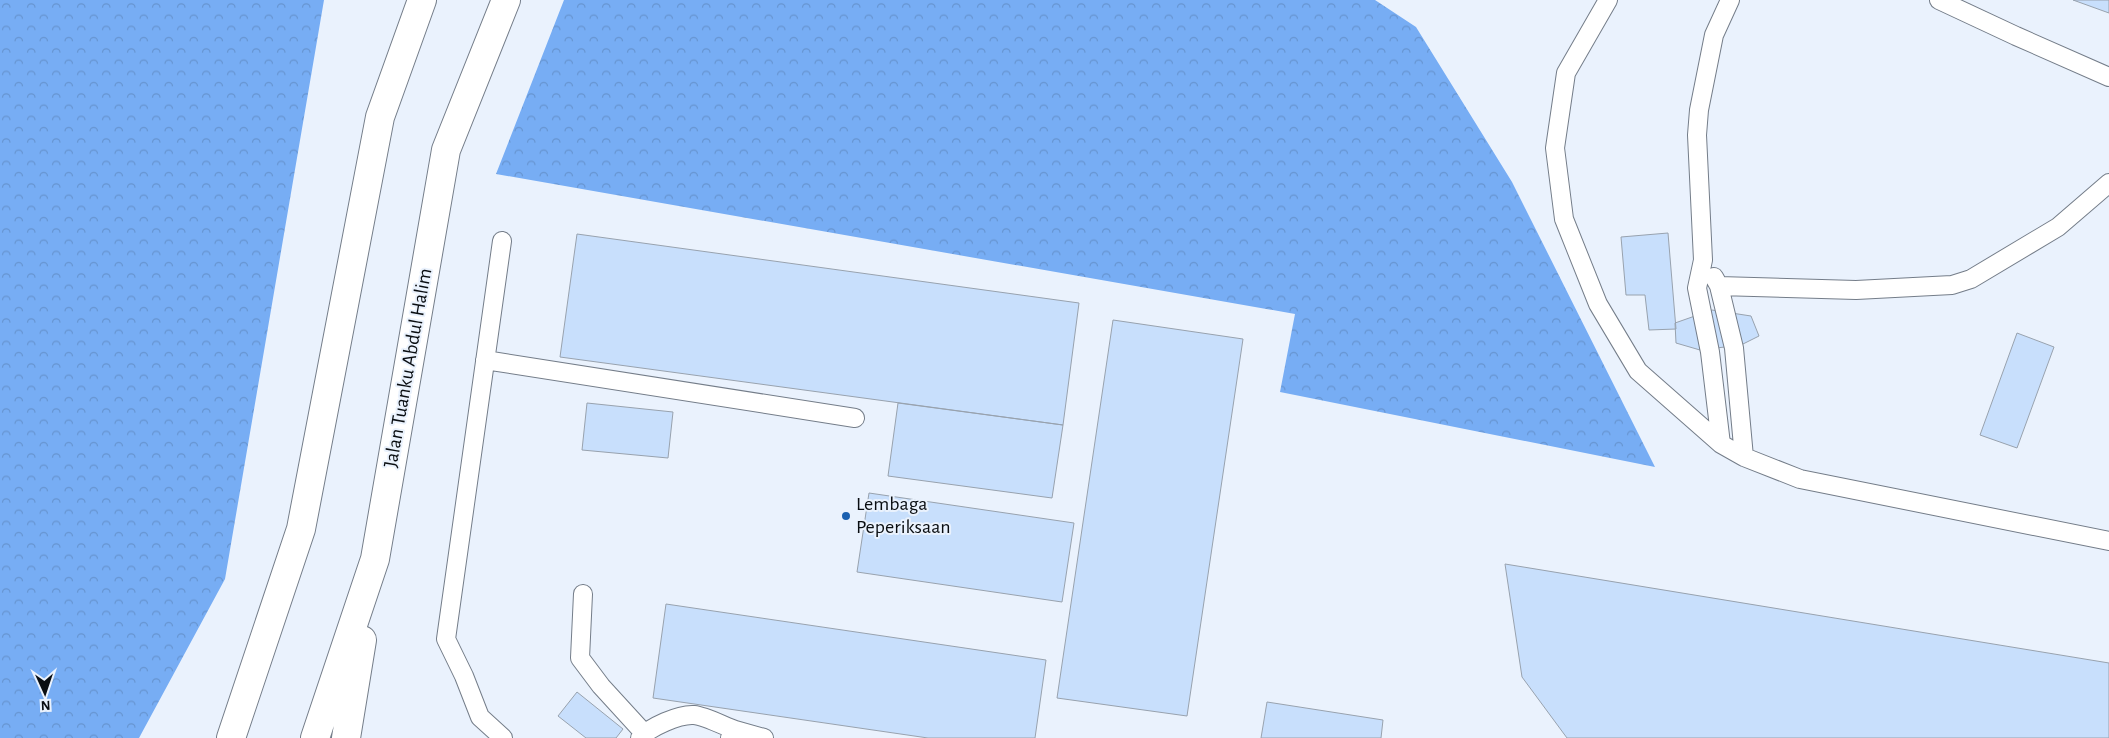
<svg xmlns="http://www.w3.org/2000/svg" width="2109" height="738" viewBox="0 0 2109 738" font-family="'Alegreya Sans',sans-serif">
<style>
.forest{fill:url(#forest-crowns)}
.building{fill:#c8dffc;stroke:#98a2ae}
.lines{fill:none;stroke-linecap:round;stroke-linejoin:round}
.lane-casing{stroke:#747d89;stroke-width:20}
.primary-casing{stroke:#747d89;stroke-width:30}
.lane{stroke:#fff;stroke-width:18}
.primary{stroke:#fff;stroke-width:28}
.poi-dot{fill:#1a60b0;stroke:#eaf2fd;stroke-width:2}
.labels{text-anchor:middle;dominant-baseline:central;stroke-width:4;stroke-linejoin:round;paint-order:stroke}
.street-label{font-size:20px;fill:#090d11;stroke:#eaf2fd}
.poi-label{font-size:20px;fill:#090d11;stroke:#eaf2fd;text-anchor:start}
</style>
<defs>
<pattern id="forest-crowns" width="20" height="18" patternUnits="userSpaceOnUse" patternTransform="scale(1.25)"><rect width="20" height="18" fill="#77adf4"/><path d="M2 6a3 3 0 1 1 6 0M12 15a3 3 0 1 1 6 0" fill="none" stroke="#6694d0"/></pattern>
</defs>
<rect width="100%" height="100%" fill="#eaf2fd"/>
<!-- forest -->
<path class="forest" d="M 0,0 L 324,0 L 225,579 L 139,738 L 0,738 Z
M 564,0 L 1375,0 L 1416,27 L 1512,182 L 1655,467 L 1280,392 L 1295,314 L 496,174 Z"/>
<!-- building -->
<path class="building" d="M 2073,0 L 2109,0 L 2109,13 Z
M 1668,233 L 1676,329 L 1649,330 L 1645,295 L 1626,295 L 1621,237 Z
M 577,234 L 1079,303 L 1063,425 L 560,357 Z
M 1712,310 L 1751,316 L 1759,336 L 1741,345 L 1700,350 L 1676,343 L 1675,323 Z
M 1113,320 L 1243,339 L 1187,716 L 1057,698 Z
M 2017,333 L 2054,347 L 2017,448 L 1980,435 Z
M 587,403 L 673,412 L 668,458 L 582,450 Z
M 898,403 L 1063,425 L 1052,498 L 888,476 Z
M 869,493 L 1074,523 L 1062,602 L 857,572 Z
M 1505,564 L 2109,663 L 2109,738 L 1567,738 L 1522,677 Z
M 666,604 L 1046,660 L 1035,738 L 928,738 L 653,698 Z
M 577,692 L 623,729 L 616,738 L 586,738 L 558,716 Z
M 1267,702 L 1383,720 L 1381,738 L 1261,738 Z"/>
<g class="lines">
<!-- lane casing -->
<g class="lane-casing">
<path id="lane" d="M 1608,0 L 1566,73 L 1555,148 L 1564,219 L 1598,304 L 1638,371 L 1721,444 L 1744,457 L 1800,479 L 2109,541
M 1939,0 L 2016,36 L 2109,77
M 502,241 L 446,639 L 464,676 L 480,717 L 503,738
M 1714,277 L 1719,286 L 1734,348 L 1744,457
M 1719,286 L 1856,290 L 1952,285 L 1971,279 L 2058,227 L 2109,183
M 485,360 L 855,418
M 1721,444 L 1710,352 L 1697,288 L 1703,260 L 1697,135 L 1699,110 L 1714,35 L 1730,0
M 583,594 L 580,658 L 601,686 L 644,733
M 640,738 C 650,727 679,714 694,715 C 705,716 724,726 735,730
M 730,738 L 735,730 L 764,738"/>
</g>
<!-- primary casing -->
<g class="primary-casing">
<path id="primary" d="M 231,738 L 301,529 L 380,117 L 422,0
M 315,738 L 375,559 L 446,150 L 506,0
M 346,738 L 362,640"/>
</g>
<!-- lane -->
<use href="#lane" class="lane"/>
<!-- primary -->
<use href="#primary" class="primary"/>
</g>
<!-- markers -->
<circle class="poi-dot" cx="846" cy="516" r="5"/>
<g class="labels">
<!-- street labels -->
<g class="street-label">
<text transform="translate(408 368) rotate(-80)">Jalan Tuanku Abdul Halim</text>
</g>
<!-- poi labels -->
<g class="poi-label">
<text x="856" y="504">Lembaga<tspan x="856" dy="23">Peperiksaan</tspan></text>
</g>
</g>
<!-- north arrow -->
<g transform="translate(45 693) rotate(177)" stroke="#eaf2fd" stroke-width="4" paint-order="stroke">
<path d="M0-4L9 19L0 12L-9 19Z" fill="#090d11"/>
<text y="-8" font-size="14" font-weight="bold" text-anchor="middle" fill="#090d11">N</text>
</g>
</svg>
